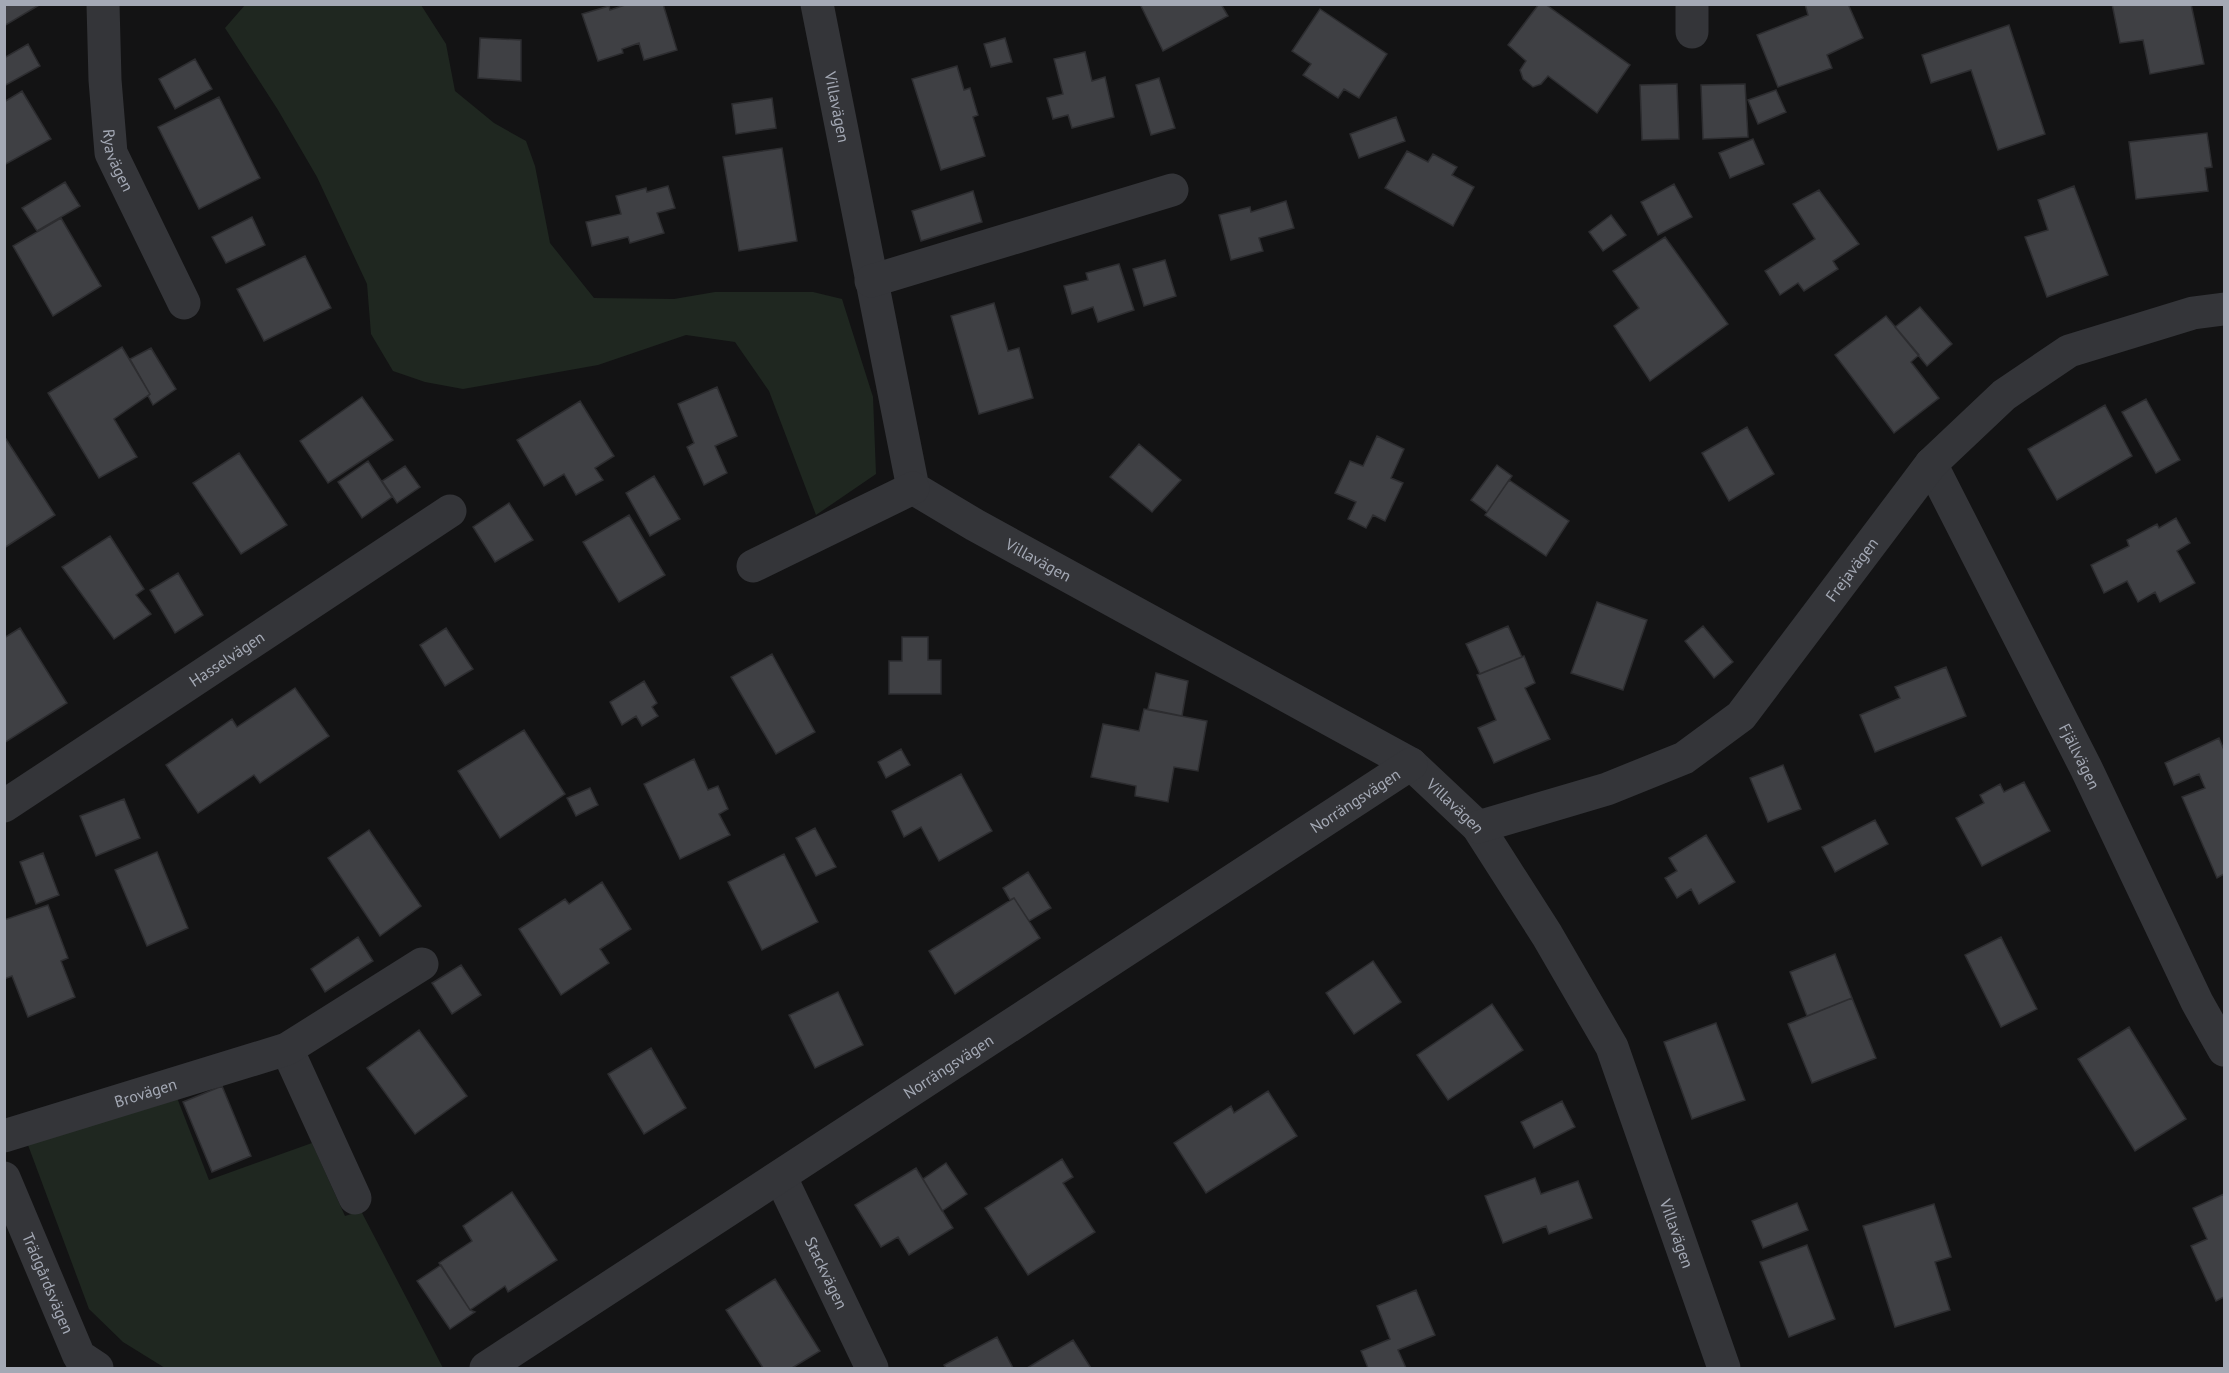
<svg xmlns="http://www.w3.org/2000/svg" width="2229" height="1373" viewBox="0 0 2229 1373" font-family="'PT Sans',sans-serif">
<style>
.green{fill:#1f2720}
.building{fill:#3f4044;stroke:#2d2d30;stroke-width:1.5}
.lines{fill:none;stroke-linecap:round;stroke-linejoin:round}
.minor{stroke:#343539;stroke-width:33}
.labels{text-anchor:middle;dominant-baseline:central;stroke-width:4.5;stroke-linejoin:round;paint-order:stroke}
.street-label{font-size:16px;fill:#a4a9b5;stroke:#0e0e0f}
</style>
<rect width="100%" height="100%" fill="#131314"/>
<!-- green -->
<path class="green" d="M 245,5 L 421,5 L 446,44 L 455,91 L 494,123 L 526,141 L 535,166 L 550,243 L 594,298 L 674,299 L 715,292 L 813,292 L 842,299 L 873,397 L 876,474 L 816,515 L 769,391 L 735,342 L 686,335 L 598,365 L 463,389 L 425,382 L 393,371 L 371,334 L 367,284 L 317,177 L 278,110 L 225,28 Z
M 174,1090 L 209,1180 L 312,1143 L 345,1216 L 361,1211 L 443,1368 L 165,1368 L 123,1342 L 89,1309 L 28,1145 Z"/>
<!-- building -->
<path class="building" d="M 4,4 L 41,4 L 4,26 Z
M 628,4 L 663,4 L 677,50 L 644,60 L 639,43 L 622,49 L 623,53 L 598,61 L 582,14 L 609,6 L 610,10 Z
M 1140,4 L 1221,4 L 1228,16 L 1163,51 Z
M 1539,4 L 1545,4 L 1630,65 L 1597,113 L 1548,76 L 1541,84 L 1533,87 L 1523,79 L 1520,70 L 1526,61 L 1508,45 Z
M 1848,4 L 1863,38 L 1827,55 L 1832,68 L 1778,87 L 1757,35 L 1808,15 L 1805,4 Z
M 2112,4 L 2191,4 L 2204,64 L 2150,74 L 2143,40 L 2120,43 Z
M 1320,9 L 1387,54 L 1359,98 L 1344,89 L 1338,98 L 1303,75 L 1311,64 L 1292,51 Z
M 2009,25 L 2045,134 L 1998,150 L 1971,70 L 1931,83 L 1922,55 Z
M 480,38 L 521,40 L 521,81 L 478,78 Z
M 1005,38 L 1012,62 L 991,67 L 984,44 Z
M 28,44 L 40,66 L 4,86 L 4,58 Z
M 1085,52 L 1092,81 L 1105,77 L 1114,117 L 1072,128 L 1068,115 L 1053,119 L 1047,98 L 1063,94 L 1054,59 Z
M 195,59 L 212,89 L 175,109 L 159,79 Z
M 957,66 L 964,90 L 970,88 L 978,115 L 973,117 L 985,156 L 941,170 L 912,79 Z
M 1159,78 L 1175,128 L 1151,135 L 1136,85 Z
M 1677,84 L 1679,139 L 1642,140 L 1640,85 Z
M 1745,84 L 1748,137 L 1703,139 L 1701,85 Z
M 1776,90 L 1786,112 L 1758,124 L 1748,100 Z
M 22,91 L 51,139 L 4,165 L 4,102 Z
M 219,97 L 260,178 L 199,209 L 158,127 Z
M 772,98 L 776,128 L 736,134 L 732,104 Z
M 1396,117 L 1405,141 L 1359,158 L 1350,134 Z
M 2207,133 L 2212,167 L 2205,168 L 2208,191 L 2136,199 L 2129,142 Z
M 1753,139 L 1764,164 L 1730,178 L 1719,153 Z
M 782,148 L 797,241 L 739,251 L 723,157 Z
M 1407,151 L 1428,162 L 1433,154 L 1457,167 L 1452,175 L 1474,187 L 1453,226 L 1385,188 Z
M 65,182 L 80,206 L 37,231 L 22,208 Z
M 1674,184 L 1692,217 L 1658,235 L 1641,202 Z
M 668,186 L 675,208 L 657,213 L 664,233 L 630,243 L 628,237 L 592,246 L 586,222 L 621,214 L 616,196 L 646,188 L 647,192 Z
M 2074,186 L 2108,275 L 2047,297 L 2025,237 L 2048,230 L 2038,200 Z
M 1819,190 L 1859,244 L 1833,261 L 1838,269 L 1804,291 L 1798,283 L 1780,295 L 1765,271 L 1815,239 L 1793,204 Z
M 973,191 L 982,222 L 921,241 L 912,211 Z
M 1286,201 L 1294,228 L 1259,238 L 1263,251 L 1231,260 L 1219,215 L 1250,207 L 1251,212 Z
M 1611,215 L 1626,235 L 1603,251 L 1589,232 Z
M 252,217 L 265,245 L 226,263 L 212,237 Z
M 61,218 L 101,286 L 53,316 L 13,246 Z
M 1665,237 L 1728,324 L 1650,381 L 1614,326 L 1639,308 L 1613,271 Z
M 305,256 L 331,308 L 264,341 L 237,289 Z
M 1165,260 L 1176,296 L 1144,306 L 1133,269 Z
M 1119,264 L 1134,310 L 1098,322 L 1093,307 L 1072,314 L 1064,286 L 1088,280 L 1086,273 Z
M 994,303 L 1008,351 L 1019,348 L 1033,398 L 979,414 L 951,316 Z
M 1920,307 L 1952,344 L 1927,366 L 1895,327 Z
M 1886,316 L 1919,355 L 1911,362 L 1939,398 L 1894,433 L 1835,355 Z
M 122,347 L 150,394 L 114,419 L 137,457 L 99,478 L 48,393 Z
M 151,348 L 176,389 L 153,405 L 148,396 L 150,394 L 130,359 Z
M 717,387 L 737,436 L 715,446 L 727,473 L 704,485 L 687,447 L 694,443 L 678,404 Z
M 362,397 L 393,440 L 328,483 L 300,441 Z
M 2146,399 L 2180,460 L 2156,473 L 2122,412 Z
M 580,401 L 614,456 L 595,468 L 603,480 L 576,495 L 564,474 L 544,486 L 517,440 Z
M 2105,405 L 2132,456 L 2057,500 L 2028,449 Z
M 1747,427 L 1774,474 L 1729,501 L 1702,453 Z
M 4,436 L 55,515 L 4,548 Z
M 1377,436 L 1404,449 L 1391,478 L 1403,483 L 1385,521 L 1373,515 L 1366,528 L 1348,519 L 1356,502 L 1335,493 L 1350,461 L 1363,466 Z
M 1139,444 L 1181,480 L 1152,512 L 1110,477 Z
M 239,453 L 287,525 L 241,554 L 193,483 Z
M 368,461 L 392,497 L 362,518 L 338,482 Z
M 1497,465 L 1512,476 L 1487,512 L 1471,500 Z
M 405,466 L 420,487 L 397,503 L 382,481 Z
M 654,476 L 680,519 L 650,536 L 626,493 Z
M 1509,480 L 1569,521 L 1546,556 L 1485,515 Z
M 509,503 L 533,540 L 495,562 L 473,527 Z
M 629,515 L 665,575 L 619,602 L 583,542 Z
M 2176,518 L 2190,543 L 2177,551 L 2195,583 L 2160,602 L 2155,592 L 2138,602 L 2127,581 L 2104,593 L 2091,565 L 2129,546 L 2127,540 L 2157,524 L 2159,528 Z
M 110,536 L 144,589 L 136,595 L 151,614 L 114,639 L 62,567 Z
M 178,573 L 203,615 L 175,633 L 150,590 Z
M 1597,602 L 1647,620 L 1623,690 L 1571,673 Z
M 1508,626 L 1522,657 L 1480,674 L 1466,644 Z
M 1703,626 L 1733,662 L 1714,678 L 1685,641 Z
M 20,628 L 67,703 L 4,743 L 4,638 Z
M 446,628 L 473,669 L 445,686 L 420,645 Z
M 902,637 L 928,637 L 928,660 L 941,660 L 941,694 L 889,694 L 889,661 L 902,661 Z
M 772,654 L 815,732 L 776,754 L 731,677 Z
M 1524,656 L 1535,683 L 1525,688 L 1550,739 L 1494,763 L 1478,728 L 1496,720 L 1477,675 Z
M 1946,667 L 1966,716 L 1875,752 L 1860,715 L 1900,698 L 1895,687 Z
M 1156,673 L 1188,681 L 1182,716 L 1148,709 Z
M 644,681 L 657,703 L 652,707 L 658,716 L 642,726 L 636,716 L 622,725 L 610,702 Z
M 295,688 L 329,736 L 260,783 L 254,775 L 198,813 L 166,765 L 232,719 L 237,727 Z
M 1144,709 L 1207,721 L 1198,771 L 1174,767 L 1168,802 L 1135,796 L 1136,786 L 1091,777 L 1103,724 L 1139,731 Z
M 524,730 L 565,794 L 500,838 L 458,771 Z
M 2219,738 L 2224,750 L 2224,874 L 2217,878 L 2182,797 L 2205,788 L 2199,774 L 2174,785 L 2165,763 Z
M 901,749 L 910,765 L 886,778 L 878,762 Z
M 694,759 L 708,790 L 718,786 L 728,809 L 719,814 L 730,835 L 680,859 L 644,784 Z
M 1783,765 L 1801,809 L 1768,822 L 1750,778 Z
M 961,774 L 992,831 L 939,861 L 921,827 L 904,837 L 892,811 Z
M 2024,782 L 2050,831 L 1982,866 L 1956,818 L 1984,803 L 1980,795 L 2000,784 L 2004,792 Z
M 590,788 L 598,805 L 576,816 L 567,798 Z
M 124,799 L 140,838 L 96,856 L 80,816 Z
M 1875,820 L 1888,844 L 1835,872 L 1822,847 Z
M 815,828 L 836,867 L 816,876 L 796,838 Z
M 369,830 L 421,906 L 380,936 L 328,858 Z
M 1706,835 L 1735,882 L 1699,904 L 1691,889 L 1677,898 L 1665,878 L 1677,871 L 1669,858 Z
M 157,852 L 188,928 L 147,946 L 115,870 Z
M 43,853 L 59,895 L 36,904 L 20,862 Z
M 784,854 L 818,922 L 762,950 L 728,882 Z
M 1028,872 L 1051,908 L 1029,921 L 1014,898 L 1010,900 L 1003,888 Z
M 602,882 L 631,929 L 600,949 L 609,963 L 561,995 L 519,929 L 565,899 L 569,904 Z
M 1014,898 L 1040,938 L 955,994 L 929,951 Z
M 48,905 L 68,958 L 61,961 L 75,997 L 28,1017 L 12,976 L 4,979 L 4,920 Z
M 358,937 L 373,961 L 325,992 L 311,969 Z
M 2001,937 L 2037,1009 L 2001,1027 L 1965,955 Z
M 1835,954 L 1852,998 L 1807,1016 L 1790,972 Z
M 1373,961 L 1401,1002 L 1354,1034 L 1326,993 Z
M 461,965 L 481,995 L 452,1014 L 432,983 Z
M 838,992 L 863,1045 L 815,1068 L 789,1015 Z
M 1852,998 L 1876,1058 L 1812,1083 L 1788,1024 Z
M 1492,1004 L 1523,1050 L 1448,1100 L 1417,1055 Z
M 1716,1023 L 1745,1100 L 1692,1119 L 1664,1042 Z
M 2129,1027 L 2186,1119 L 2135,1151 L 2078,1059 Z
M 419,1030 L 467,1096 L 415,1134 L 367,1068 Z
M 651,1048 L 686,1108 L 644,1134 L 608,1074 Z
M 222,1086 L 251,1156 L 212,1172 L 183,1102 Z
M 1268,1091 L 1297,1136 L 1206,1193 L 1174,1143 L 1231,1106 L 1234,1113 Z
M 1562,1101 L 1575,1127 L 1534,1148 L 1521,1122 Z
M 1062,1159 L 1073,1177 L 1063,1183 L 1095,1232 L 1028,1275 L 985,1208 Z
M 946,1163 L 967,1194 L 942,1211 L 923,1179 Z
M 916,1168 L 953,1228 L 909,1255 L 898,1237 L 881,1247 L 855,1205 Z
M 1535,1178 L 1541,1194 L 1578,1181 L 1592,1218 L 1549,1234 L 1546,1226 L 1503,1243 L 1485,1196 Z
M 512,1192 L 557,1260 L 508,1292 L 505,1286 L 470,1310 L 439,1263 L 472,1241 L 463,1226 Z
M 2224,1194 L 2224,1297 L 2216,1301 L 2191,1246 L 2207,1239 L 2193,1208 Z
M 1797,1203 L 1808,1230 L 1763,1248 L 1752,1221 Z
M 1934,1204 L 1951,1257 L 1935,1262 L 1950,1310 L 1895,1327 L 1863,1226 Z
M 1807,1245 L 1835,1319 L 1789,1337 L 1760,1262 Z
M 441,1265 L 470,1310 L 475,1312 L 450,1329 L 417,1281 Z
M 775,1279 L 820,1351 L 792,1368 L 763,1368 L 726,1310 Z
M 1416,1290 L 1435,1335 L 1398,1350 L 1406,1368 L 1368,1368 L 1361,1351 L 1390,1339 L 1377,1306 Z
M 997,1337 L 1013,1368 L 946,1368 L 944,1365 Z
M 1073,1340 L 1091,1368 L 1027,1368 Z"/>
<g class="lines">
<!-- minor -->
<g class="minor">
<path id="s1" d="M 103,4 L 105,80 L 111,153 L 184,303"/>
<path id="s2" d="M 817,4 L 913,488 L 975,525 L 1411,764 L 1478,827 L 1547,935 L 1612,1047 L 1724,1368"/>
<path d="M 1692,32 L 1692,4"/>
<path d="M 871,281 L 1172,190"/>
<path id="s3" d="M 1931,464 L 2086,768 L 2197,1002 L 2224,1050"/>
<path d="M 753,566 L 913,488"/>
<path id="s4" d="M 4,806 L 450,511"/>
<path id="s5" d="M 1478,827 L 1607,789 L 1684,758 L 1741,716 L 1931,464 L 2004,395 L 2069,351 L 2193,313 L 2224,309"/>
<path d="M 287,1049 L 355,1198"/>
<path id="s6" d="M 4,1136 L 287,1049 L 422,964"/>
<path id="s7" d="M 4,1178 L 79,1356 L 97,1368"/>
<path id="s8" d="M 781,1178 L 872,1368"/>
<path id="s9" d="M 486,1368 L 1411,764"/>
</g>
</g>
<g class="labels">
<!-- street labels -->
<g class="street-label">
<text stroke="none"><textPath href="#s2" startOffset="105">Villavägen</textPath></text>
<text stroke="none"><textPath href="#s1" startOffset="158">Ryavägen</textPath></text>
<text stroke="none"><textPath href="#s2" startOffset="638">Villavägen</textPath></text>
<text stroke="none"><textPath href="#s5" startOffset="472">Frejavägen</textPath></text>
<text stroke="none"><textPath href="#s4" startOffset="267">Hasselvägen</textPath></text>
<text stroke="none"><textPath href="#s3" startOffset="328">Fjällvägen</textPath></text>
<text stroke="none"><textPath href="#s9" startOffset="1038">Norrängsvägen</textPath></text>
<text stroke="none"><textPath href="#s2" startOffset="1124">Villavägen</textPath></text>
<text stroke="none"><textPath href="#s9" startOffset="552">Norrängsvägen</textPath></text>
<text stroke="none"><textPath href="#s6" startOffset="148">Brovägen</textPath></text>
<text stroke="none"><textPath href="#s2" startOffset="1610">Villavägen</textPath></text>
<text stroke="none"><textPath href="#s8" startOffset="105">Stackvägen</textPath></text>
<text stroke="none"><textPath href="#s7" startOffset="114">Trädgårdsvägen</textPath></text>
</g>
</g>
<!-- border -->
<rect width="2229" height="1373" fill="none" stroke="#a4a9b5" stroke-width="12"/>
</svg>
